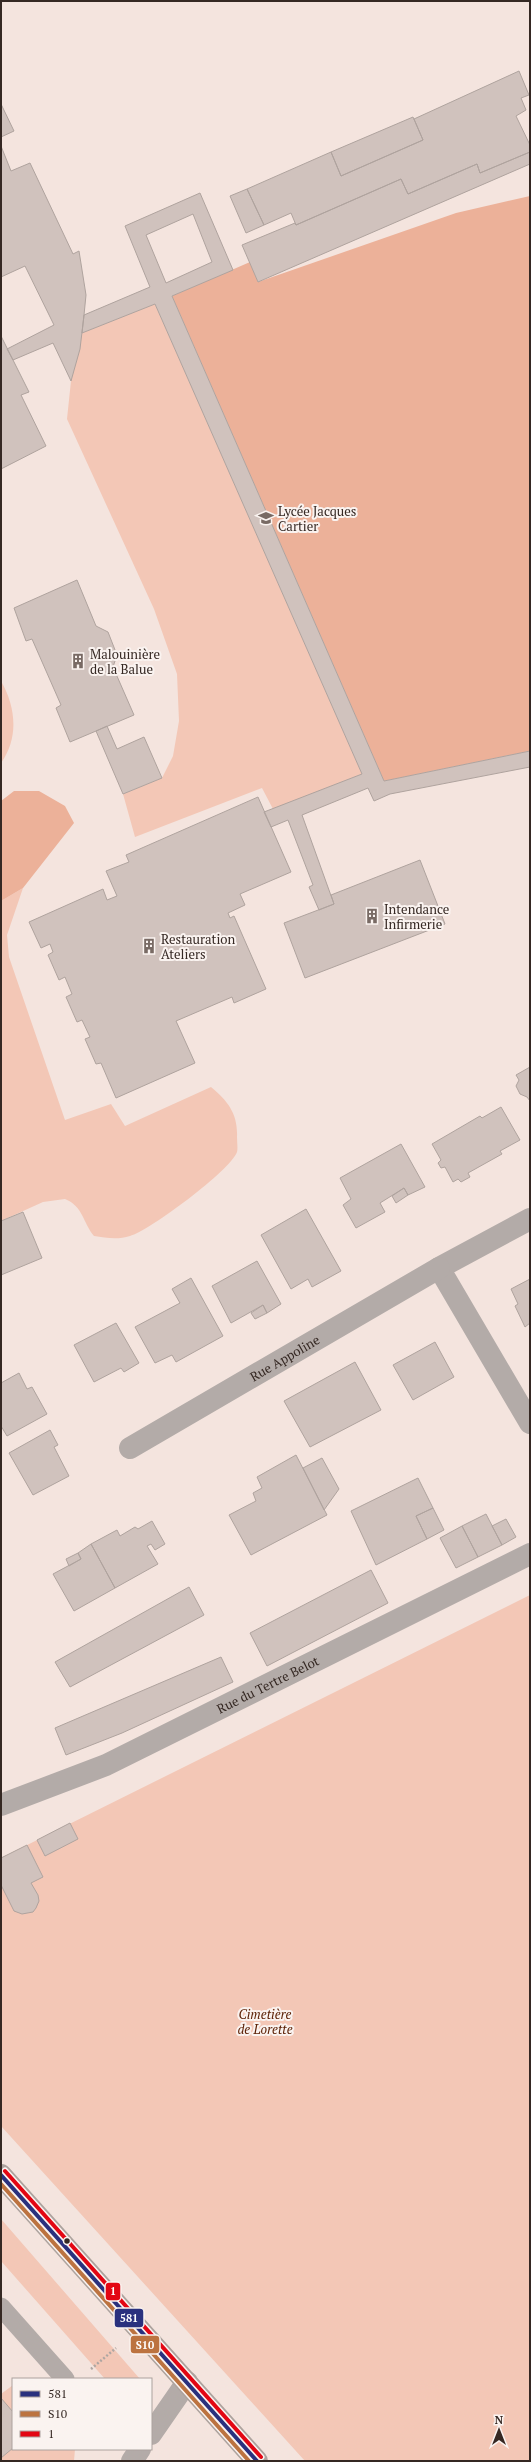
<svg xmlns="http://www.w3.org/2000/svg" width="531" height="2462" viewBox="0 0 531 2462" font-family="'PT Serif',serif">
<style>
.green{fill:#f3c7b6}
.forest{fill:#ecb199}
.building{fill:#d0c2bd;stroke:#afa39e;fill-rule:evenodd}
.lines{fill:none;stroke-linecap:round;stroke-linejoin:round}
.path{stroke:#aea6a2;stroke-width:2.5;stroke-dasharray:2 2;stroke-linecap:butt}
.service{stroke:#b3aba8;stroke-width:19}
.minor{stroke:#b3aba8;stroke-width:22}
.primary{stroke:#ada39e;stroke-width:22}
.bus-1-casing{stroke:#faf3f0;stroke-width:7}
.bus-2-casing{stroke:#faf3f0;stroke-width:7}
.bus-3-casing{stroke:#faf3f0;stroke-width:7}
.bus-1{stroke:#2a317e;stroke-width:4}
.bus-2{stroke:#bc7340;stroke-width:4}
.bus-3{stroke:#e30613;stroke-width:4}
.bus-dot{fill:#352823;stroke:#faf3f0;stroke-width:1.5}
.labels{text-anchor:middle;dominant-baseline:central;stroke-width:4;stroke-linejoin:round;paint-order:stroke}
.poi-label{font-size:13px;fill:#352823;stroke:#faf3f0;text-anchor:start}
.street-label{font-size:13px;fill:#352823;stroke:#faf3f0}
.park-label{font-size:13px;font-style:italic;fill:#5c2105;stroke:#faf3f0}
.line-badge{stroke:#faf3f0;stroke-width:1.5}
.badge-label{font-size:11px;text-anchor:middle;font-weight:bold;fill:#fff}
</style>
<rect width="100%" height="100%" fill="#f4e4de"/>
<!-- green -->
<path class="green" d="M 155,304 L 362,774 L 273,809 L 262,788 L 135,837 L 123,794 L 162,778 L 173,756 L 179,721 L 177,674 L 154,609 L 67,419 L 71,381 L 82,333 Z
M 1,681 C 16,707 19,738 1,763 Z
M 23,888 L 7,935 L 9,957 L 65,1120 L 111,1104 L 125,1126 L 211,1087 C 228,1101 238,1114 237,1137 C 237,1142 238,1148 237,1152 C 231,1170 149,1231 130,1236 C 118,1240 106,1238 94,1236 C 83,1223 83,1206 65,1199 L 43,1202 L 1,1221 L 1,901 Z
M 530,1595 L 530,2461 L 305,2461 L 1,2126 L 1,1858 Z
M 1,2219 L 140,2379 L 105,2379 L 1,2261 Z
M 13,2385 L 13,2412 L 1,2398 L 1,2394 Z
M 13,2448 L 75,2449 L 74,2461 L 1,2461 L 1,2458 Z"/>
<!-- forest -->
<path class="forest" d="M 530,196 L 530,751 L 384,781 L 172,296 L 250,262 L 258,282 L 456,213 Z
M 14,791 L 39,791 L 65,806 L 74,823 L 23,888 L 1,901 L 1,801 Z"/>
<!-- building -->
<path class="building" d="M 519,71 L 529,95 L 521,98 L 526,110 L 516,116 L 530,145 L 530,152 L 480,173 L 477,164 L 408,194 L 401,179 L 296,225 L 291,213 L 264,225 L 247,189 L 331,152 L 341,176 L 423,140 L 414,119 Z
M 1,104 L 14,131 L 1,137 Z
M 413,117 L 423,140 L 341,176 L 331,152 Z
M 1,146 L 11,171 L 30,163 L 73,254 L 79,251 L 86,295 L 84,315 L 80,349 L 71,381 L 53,343 L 13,360 L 7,349 L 54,325 L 25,266 L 1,277 Z
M 530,152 L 530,164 L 258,282 L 242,245 L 295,223 L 296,225 L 401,179 L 408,194 L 477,164 L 480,173 Z
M 247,189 L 264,225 L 246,233 L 230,196 Z
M 200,193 L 233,270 L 172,296 L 384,781 L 530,751 L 530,767 L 390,794 L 374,801 L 368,788 L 302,815 L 334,904 L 319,910 L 309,887 L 313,885 L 288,820 L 271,827 L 264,812 L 362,774 L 155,304 L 82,333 L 84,315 L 150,287 L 125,226 ZM 193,214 L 212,262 L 166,283 L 146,235 Z
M 1,336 L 29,392 L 21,395 L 46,446 L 1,469 Z
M 77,580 L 96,626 L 108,632 L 117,655 L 113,667 L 134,715 L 70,742 L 56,708 L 61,705 L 32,639 L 26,641 L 14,608 Z
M 107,726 L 117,749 L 144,737 L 162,778 L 123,794 L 96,731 Z
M 258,797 L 291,872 L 240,894 L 245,905 L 228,913 L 230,918 L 234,916 L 266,989 L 234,1003 L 232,997 L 176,1021 L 195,1063 L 116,1098 L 101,1063 L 96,1064 L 85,1039 L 90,1037 L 82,1020 L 77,1022 L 66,997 L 72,994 L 65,977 L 59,980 L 48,955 L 53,952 L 50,944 L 41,948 L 29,922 L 103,889 L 107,900 L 117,896 L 106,871 L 129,862 L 126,855 Z
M 420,860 L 445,924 L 305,978 L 284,923 L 334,904 L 331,895 Z
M 530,1067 L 530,1101 L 527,1097 L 520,1094 L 516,1086 L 519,1080 L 516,1075 Z
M 501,1107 L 520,1140 L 500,1151 L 502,1154 L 468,1173 L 470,1177 L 461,1182 L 458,1179 L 453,1182 L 445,1167 L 441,1168 L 438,1163 L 441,1160 L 432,1144 L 480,1116 L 482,1118 Z
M 401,1144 L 425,1187 L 408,1195 L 404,1188 L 380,1203 L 385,1212 L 356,1228 L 343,1205 L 351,1199 L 340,1178 Z
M 404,1188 L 408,1195 L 396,1203 L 392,1196 Z
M 306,1209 L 341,1271 L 312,1287 L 308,1279 L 291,1289 L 261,1235 Z
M 23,1212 L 42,1258 L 1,1275 L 1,1221 Z
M 257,1261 L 281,1304 L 267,1313 L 263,1305 L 231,1323 L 212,1286 Z
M 191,1278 L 223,1336 L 176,1362 L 172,1355 L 155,1363 L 135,1327 L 180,1303 L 172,1289 Z
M 530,1279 L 530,1323 L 525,1327 L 515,1306 L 518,1304 L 511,1289 Z
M 263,1305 L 267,1313 L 255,1319 L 251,1313 Z
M 116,1323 L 139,1363 L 124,1372 L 121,1368 L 94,1382 L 74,1345 Z
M 435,1342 L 454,1377 L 413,1400 L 393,1365 Z
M 355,1362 L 381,1410 L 310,1447 L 284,1401 Z
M 19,1373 L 27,1389 L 32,1387 L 47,1414 L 7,1436 L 1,1426 L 1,1383 Z
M 50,1430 L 58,1445 L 54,1447 L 69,1476 L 33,1495 L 9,1453 Z
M 296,1455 L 327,1515 L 251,1555 L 229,1515 L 256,1501 L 253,1493 L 262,1488 L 257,1477 Z
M 322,1458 L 339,1489 L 324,1510 L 303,1468 Z
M 418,1478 L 433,1508 L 416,1516 L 427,1539 L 376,1565 L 351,1511 Z
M 433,1508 L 444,1530 L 427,1539 L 416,1516 Z
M 486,1514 L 502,1545 L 478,1557 L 462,1526 Z
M 506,1519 L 516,1537 L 502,1545 L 492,1526 Z
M 152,1521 L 165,1544 L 155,1550 L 151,1544 L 147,1546 L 158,1564 L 115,1588 L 91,1544 L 117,1530 L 120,1536 L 135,1527 L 138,1529 Z
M 462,1526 L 478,1557 L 456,1568 L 440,1538 Z
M 91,1544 L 115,1588 L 74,1611 L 53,1574 L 81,1559 L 78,1553 Z
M 78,1553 L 81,1559 L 69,1566 L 66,1559 Z
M 371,1570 L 388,1603 L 267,1666 L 250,1633 Z
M 189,1587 L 204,1615 L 70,1687 L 55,1662 Z
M 221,1657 L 233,1682 L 122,1733 L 66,1755 L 55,1728 Z
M 70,1823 L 78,1839 L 45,1856 L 37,1840 Z
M 27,1845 L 43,1877 L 31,1883 L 38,1895 L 39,1901 L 36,1908 L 33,1912 L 22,1914 L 14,1911 L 1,1885 L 1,1858 Z
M 1,2398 L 13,2412 L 13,2448 L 1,2458 Z"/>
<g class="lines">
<!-- path -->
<path class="path" d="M 91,2369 L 116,2348"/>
<!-- service -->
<path class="service" d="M 1,2307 L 65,2379"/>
<!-- minor -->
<g class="minor">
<path d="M 530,1219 L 439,1268 L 530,1423"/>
<path id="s1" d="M 130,1448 L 439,1268"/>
<path id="s2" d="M 1,1805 L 106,1765 L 530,1554"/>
<path d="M 151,2434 L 187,2382"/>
<path d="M 132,2461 L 140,2449"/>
</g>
<!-- primary -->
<path class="primary" d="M 1,2175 L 257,2461"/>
<!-- bus-1 casing -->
<g class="bus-1-casing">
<path id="bus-1" d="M 1,2175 L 257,2461"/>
</g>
<!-- bus-2 casing -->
<g class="bus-2-casing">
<path id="bus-2" d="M 1,2184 L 249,2461"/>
</g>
<!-- bus-3 casing -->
<g class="bus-3-casing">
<path id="bus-3" d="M 5,2171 L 261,2457"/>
</g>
<!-- bus-1 -->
<use href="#bus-1" class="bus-1"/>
<!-- bus-2 -->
<use href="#bus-2" class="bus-2"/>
<!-- bus-3 -->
<use href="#bus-3" class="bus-3"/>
</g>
<!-- icons -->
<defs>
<g id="school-bare" transform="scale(1.2)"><path d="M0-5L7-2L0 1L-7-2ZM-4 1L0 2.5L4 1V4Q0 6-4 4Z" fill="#786a64" stroke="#faf3f0" stroke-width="2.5" paint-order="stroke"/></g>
<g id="building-bare" transform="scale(1.2)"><path d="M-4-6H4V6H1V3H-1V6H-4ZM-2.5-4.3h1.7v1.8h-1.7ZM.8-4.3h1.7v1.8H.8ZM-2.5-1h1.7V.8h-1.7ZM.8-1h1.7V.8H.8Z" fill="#786a64" stroke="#faf3f0" stroke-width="2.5" paint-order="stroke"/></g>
</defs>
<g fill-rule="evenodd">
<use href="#school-bare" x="266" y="518"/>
<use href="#building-bare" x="78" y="661"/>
<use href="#building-bare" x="372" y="916"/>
<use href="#building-bare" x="149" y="946"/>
</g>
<!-- markers -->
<circle class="bus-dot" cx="67" cy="2241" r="3.5"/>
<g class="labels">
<!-- poi labels -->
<g class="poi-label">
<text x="278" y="511">Lycée Jacques<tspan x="278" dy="15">Cartier</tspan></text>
<text x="90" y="654">Malouinière<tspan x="90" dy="15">de la Balue</tspan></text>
<text x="384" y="909">Intendance<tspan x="384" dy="15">Infirmerie</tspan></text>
<text x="161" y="939">Restauration<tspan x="161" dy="15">Ateliers</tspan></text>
</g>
<!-- street labels -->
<g class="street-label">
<text stroke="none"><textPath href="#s1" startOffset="179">Rue Appoline</textPath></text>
<text stroke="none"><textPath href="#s2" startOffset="293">Rue du Tertre Belot</textPath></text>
</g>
<!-- park labels -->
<g class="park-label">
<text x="265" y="2014">Cimetière<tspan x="265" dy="15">de Lorette</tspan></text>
</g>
</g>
<g class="line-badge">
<rect x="105" y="2282" width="16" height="19" rx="4" fill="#e30613"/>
<rect x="114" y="2308" width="30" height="20" rx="4" fill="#2a317e"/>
<rect x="130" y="2335" width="30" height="19" rx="4" fill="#bc7340"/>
</g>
<g class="badge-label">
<text x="113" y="2295">1</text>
<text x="129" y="2322">581</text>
<text x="145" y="2349">S10</text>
</g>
<!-- border -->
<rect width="531" height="2462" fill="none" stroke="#352823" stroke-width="4"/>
<!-- legend -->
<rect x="12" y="2378" width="140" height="72" fill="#faf3f0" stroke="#aba29e"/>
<rect x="20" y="2391" width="20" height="6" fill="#2a317e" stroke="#aba29e"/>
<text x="48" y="2398" font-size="12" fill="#352823">581</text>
<rect x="20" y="2411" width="20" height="6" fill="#bc7340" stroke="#aba29e"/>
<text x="48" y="2418" font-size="12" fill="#352823">S10</text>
<rect x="20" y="2431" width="20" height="6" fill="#e30613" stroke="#aba29e"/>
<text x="48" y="2438" font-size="12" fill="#352823">1</text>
<!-- north arrow -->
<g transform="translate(499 2430)" stroke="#faf3f0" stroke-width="3" paint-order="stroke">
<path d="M0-3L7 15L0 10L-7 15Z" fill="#352823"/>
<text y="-6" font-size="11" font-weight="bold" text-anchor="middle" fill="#352823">N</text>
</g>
</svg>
